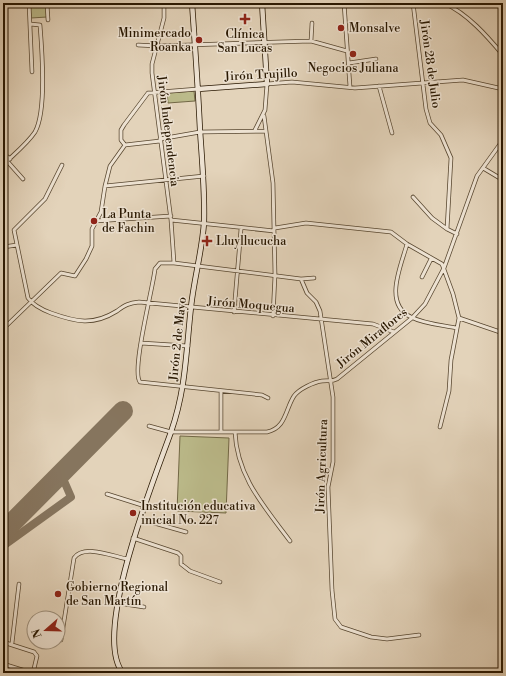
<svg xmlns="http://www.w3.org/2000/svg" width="506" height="676" viewBox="0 0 506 676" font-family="'Libre Bodoni',serif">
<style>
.green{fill:#bbba8a;stroke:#726846}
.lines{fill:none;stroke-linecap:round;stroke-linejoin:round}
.taxiway{stroke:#86755e;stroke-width:8}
.runway{stroke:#86755e;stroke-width:20}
.street-casing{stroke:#57462f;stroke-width:4.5}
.secondary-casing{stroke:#281701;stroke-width:6}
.street{stroke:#ede2d2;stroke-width:3}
.secondary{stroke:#ede2d2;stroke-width:4.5}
.poi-dot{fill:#8f2418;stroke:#ede2d2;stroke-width:1.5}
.labels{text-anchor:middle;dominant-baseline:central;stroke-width:3;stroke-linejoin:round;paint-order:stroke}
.poi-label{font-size:12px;fill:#281701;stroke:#ede2d2;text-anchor:start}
.street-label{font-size:12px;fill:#281701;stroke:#ede2d2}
</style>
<rect width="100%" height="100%" fill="#e3d3ba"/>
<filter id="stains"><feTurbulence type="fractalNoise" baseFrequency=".005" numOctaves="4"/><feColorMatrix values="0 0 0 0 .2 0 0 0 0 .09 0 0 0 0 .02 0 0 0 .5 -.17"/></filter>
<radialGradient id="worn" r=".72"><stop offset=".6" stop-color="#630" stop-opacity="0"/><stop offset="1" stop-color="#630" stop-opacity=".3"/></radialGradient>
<!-- green -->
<path class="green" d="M 46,5 L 47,17 L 31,18 L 30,6 Z
M 194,91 L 195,101 L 168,103 L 167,93 Z
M 180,436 L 229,438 L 226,513 L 177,511 Z"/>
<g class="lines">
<!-- taxiway -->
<path class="taxiway" d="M 3,546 L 71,497 L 61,474"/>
<!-- runway -->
<path class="runway" d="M 3,532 L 123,411"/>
<!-- street casing -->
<g class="street-casing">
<path id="street" d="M 29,3 L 32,72
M 164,3 L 164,18 L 152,64 L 152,73 L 171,220 L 174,263
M 344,3 L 350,87
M 413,3 L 426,109 L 430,123 L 441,135 L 451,158 L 447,229 L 457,234
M 444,3 C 468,14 487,36 503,55
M 29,5 L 47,4 L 48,20
M 311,41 L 312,23
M 138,45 L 158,46 L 311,41 L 347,51
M 349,63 L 376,59
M 379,86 L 392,133
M 264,116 L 273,183 L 275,275 L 273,316
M 255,130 L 265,110 L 267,84 L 292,82 L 355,88 L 463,80 L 503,89
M 160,139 L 200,132 L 265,131
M 125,145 L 160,141
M 3,153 L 10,159
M 7,161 L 23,179
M 3,165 C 13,155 27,144 35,132 C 47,111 42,50 40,25 L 30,24
M 62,165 L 45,199 L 14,230 L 28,298 C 33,305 43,310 51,313 C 76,322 93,326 117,311 C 125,305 129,303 139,302 L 373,324 L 394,332
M 483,168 L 503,180
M 105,186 L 204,176
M 413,197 L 432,218 L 447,229
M 171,220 L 274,231
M 95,221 L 171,216
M 275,228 L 306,223 L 391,232 L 407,244 L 442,264 L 453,294 L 459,318 L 503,333
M 407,244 C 401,266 383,304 411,317 C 424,324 442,325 457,328
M 3,247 L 17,245
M 422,277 L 431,259
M 301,279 L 307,293 L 316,302 L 320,311 L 333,397 L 333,462 L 328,487 L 332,590 L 335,619 L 341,627 L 371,637 L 387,639 L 419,635
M 234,312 L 241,229
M 3,329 L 61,273 L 75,276 L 86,259 L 92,246 L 92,229 L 101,212 L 105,186 L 110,166 L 125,145 L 121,140 L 121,130 L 124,125 L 148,93 L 198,89
M 141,343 L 188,346
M 268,398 L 262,395 L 140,382 C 131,371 153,288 155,269 L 160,263 L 174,263 L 301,279 L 314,278
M 149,426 L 171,432 L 267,432 C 286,428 285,410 294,396 C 299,389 314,382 322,381 C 329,380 331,382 337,379 L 412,318 L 425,304 L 444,268 L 477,176 L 503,140
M 440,427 L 449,391 L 451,360 L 459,318
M 221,431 L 221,391
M 235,432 C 237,477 264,506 290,541
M 107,494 L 145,506
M 140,519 L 186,532
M 133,538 L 178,553 L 181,556 L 181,564 L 190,571 L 220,582
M 69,588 L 85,588
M 118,603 L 144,607
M 61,640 L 74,558 C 84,544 112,556 127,559
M 3,642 L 34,652 L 37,656 L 33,673
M 12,643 L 19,584
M 3,664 L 32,673"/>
</g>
<!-- secondary casing -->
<g class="secondary-casing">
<path id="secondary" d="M 198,89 L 267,84 L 262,3
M 3,336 L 3,355
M 123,673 C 91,635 155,477 171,432 C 186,389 186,352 191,307 C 194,279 202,251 204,223 C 205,191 202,161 200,130 C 198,88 195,45 192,3"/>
</g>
<!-- street -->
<use href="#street" class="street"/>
<!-- secondary -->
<use href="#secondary" class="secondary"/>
</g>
<!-- markers -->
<g class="poi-dot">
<path d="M243 13h4v4h4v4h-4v4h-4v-4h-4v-4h4z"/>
<circle cx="341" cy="28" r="4"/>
<circle cx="199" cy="40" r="4"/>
<circle cx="353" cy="54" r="4"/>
<circle cx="94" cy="221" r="4"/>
<path d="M205 235h4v4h4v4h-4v4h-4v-4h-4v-4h4z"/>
<circle cx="133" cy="513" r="4"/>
<circle cx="58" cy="594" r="4"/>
</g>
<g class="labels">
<!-- poi labels -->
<g class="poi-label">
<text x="349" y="28">Monsalve</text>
<text x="191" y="33" text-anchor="end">Minimercado<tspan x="191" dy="14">Roanka</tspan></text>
<text x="245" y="34" text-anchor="middle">Clínica<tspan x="245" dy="14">San Lucas</tspan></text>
<text x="353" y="68" text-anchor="middle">Negocios Juliana</text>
<text x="102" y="214">La Punta<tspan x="102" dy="14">de Fachin</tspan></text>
<text x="216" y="241">Lluyllucucha</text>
<text x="141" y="506">Institución educativa<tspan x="141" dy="14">inicial No. 227</tspan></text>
<text x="66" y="587">Gobierno Regional<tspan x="66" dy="14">de San Martín</tspan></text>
</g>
<!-- street labels -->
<g class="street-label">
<text transform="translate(430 64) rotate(82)">Jirón 28 de Julio</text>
<text transform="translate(261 75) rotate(-3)">Jirón Trujillo</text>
<text transform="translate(168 131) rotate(83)">Jirón Independencia</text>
<text transform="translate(251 305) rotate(5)">Jirón Moquegua</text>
<text transform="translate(372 338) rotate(-39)">Jirón Miraflores</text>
<text transform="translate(178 339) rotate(-84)">Jirón 2 de Mayo</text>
<text transform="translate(322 466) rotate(-88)">Jirón Agricultura</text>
</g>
</g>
<!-- margin -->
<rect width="506" height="676" fill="none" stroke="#e3d3ba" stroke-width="16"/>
<rect x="4" y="4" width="498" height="668" fill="none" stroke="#281701" stroke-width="2"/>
<rect x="8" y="8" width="490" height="660" fill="none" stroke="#281701"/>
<!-- north arrow -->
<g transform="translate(46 630) rotate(250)"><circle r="19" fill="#ede2d2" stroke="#9e917e"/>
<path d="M0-3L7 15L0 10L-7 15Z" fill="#8f2418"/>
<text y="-6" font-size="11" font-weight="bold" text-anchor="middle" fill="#281701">N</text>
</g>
<rect width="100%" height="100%" filter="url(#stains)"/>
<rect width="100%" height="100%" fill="url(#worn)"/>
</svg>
